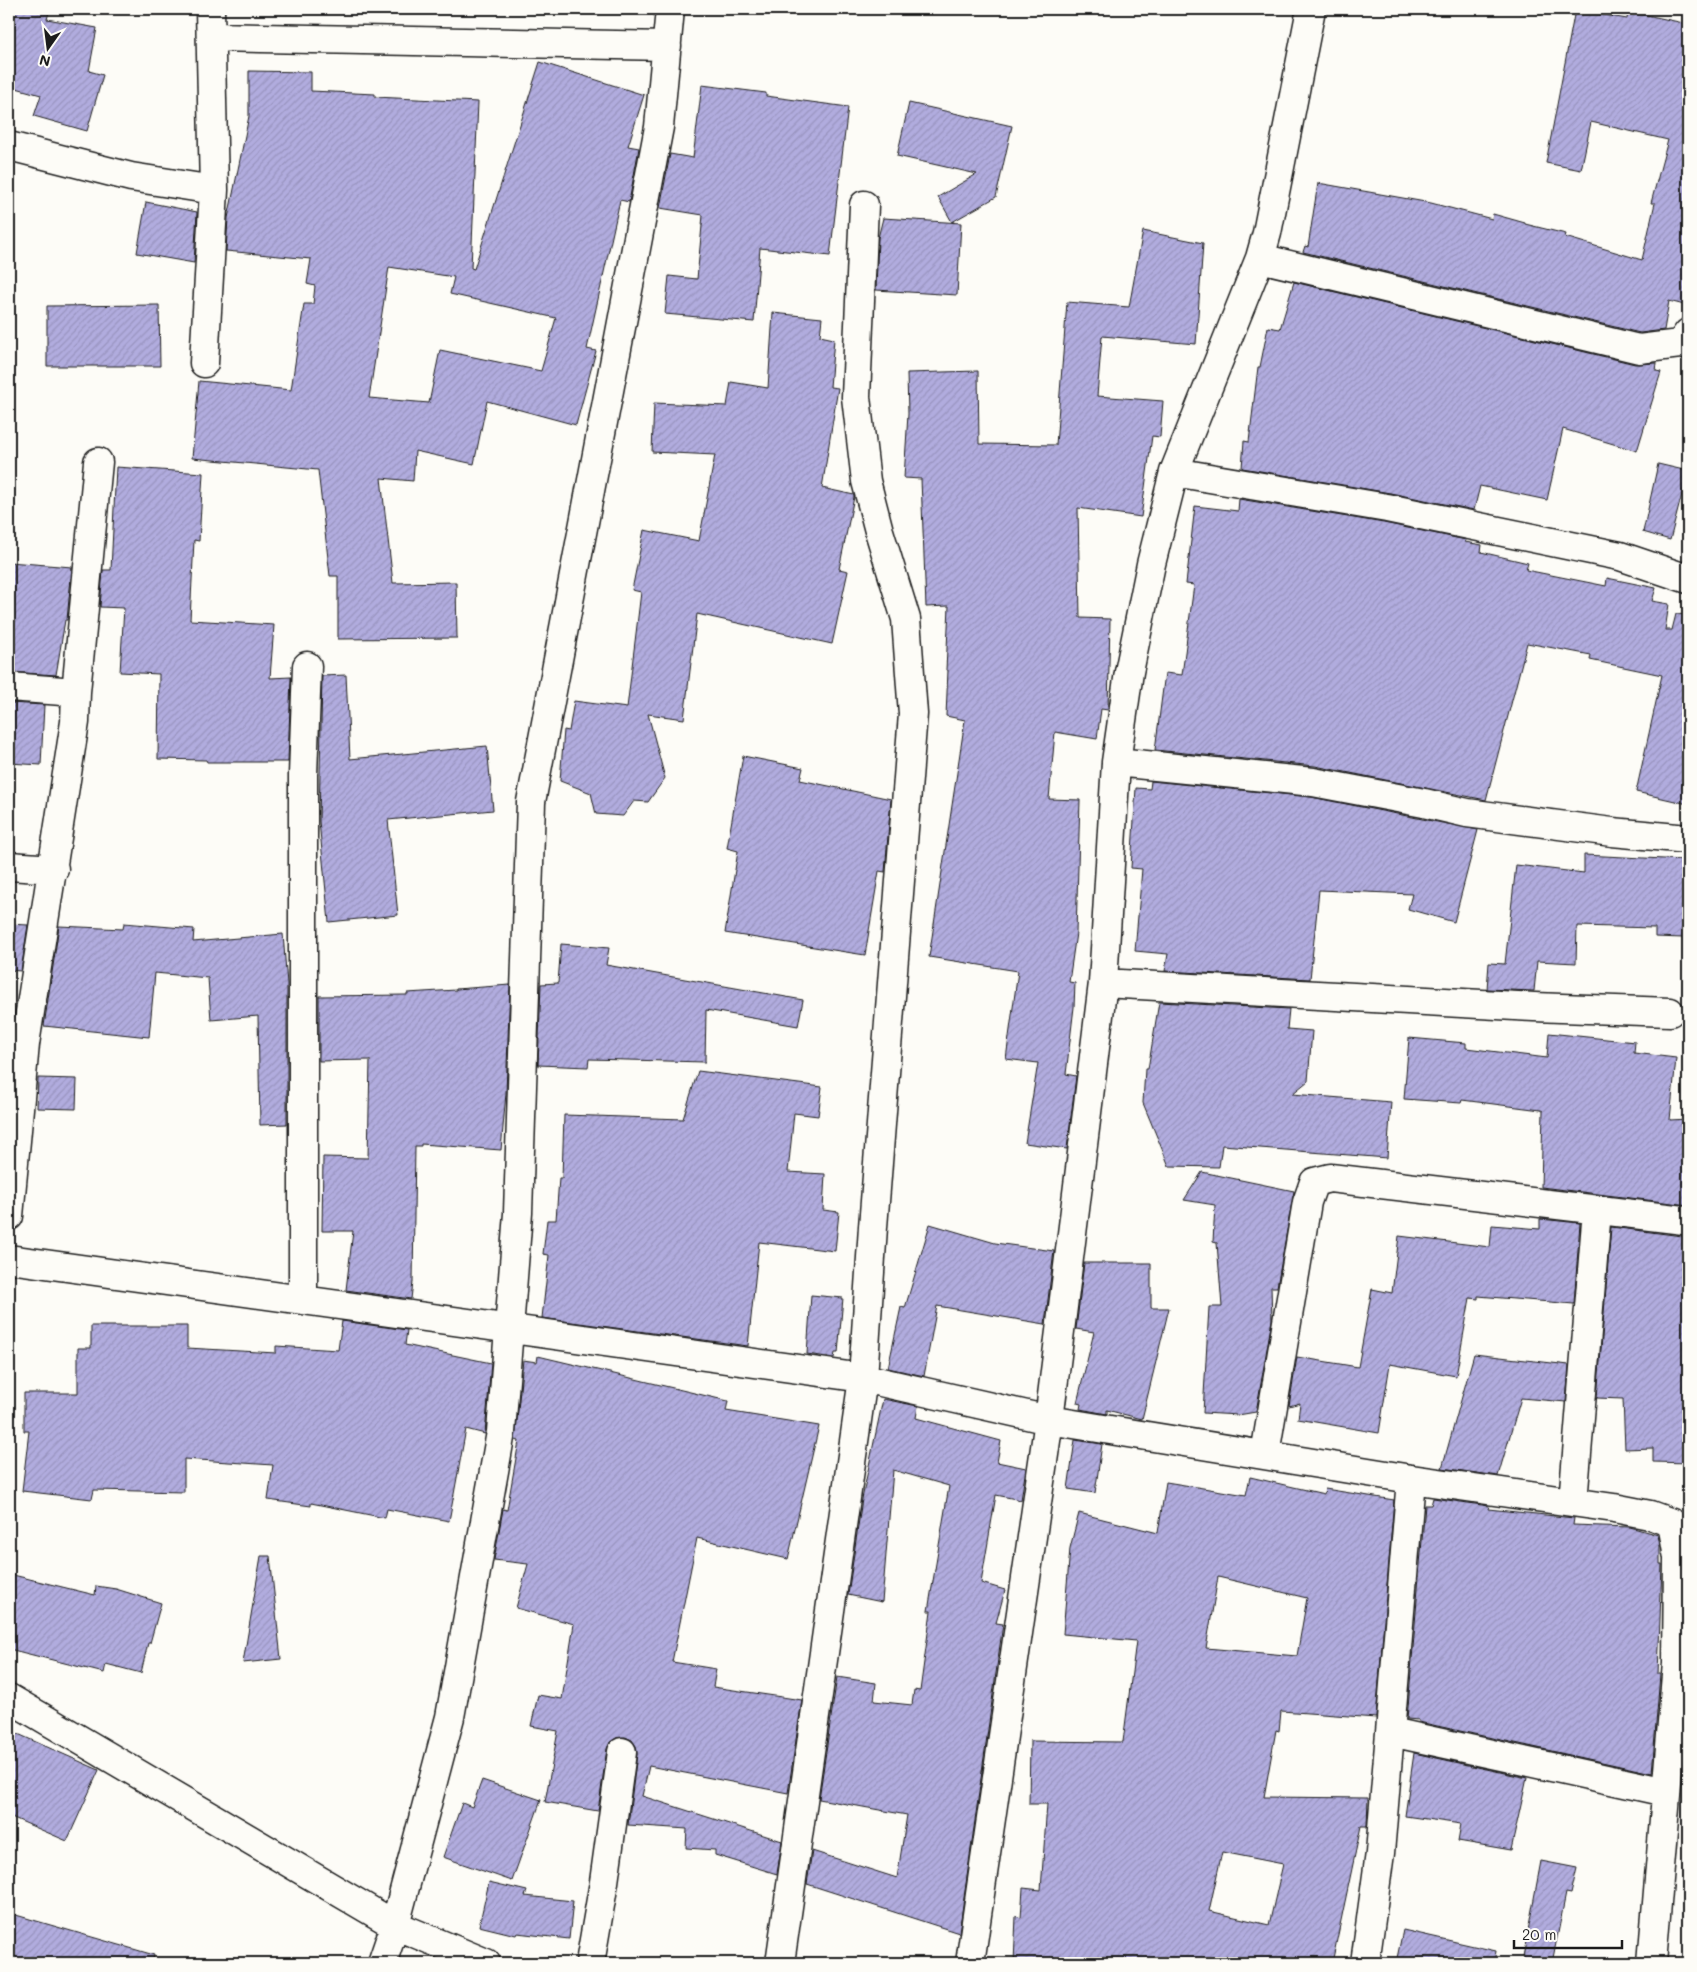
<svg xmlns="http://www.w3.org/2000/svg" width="1697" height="1972" viewBox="0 0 1697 1972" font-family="Mali,sans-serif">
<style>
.building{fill:url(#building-hatch);stroke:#1c1c1c;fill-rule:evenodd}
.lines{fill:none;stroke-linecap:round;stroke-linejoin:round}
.minor-casing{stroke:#1c1c1c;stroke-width:31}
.minor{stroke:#fdfcf7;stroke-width:28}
</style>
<defs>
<pattern id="building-hatch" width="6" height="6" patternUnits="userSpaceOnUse" patternTransform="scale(1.25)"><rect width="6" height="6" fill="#b1acde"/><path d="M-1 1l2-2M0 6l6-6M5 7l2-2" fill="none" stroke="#9893be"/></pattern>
</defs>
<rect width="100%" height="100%" fill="#fdfcf7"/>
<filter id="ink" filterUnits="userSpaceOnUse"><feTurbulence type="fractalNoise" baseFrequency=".02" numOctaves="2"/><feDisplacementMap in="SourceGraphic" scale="10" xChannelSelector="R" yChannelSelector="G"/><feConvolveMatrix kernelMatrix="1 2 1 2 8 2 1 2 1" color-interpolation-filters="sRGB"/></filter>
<g filter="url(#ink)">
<!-- building -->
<path class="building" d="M 9,9 L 50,9 L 47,19 L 97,28 L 89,71 L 103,75 L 87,131 L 34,116 L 41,95 L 9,86 Z
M 1575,10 L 1627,19 L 1628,11 L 1688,24 L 1688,306 L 1669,301 L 1664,330 L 1640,333 L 1303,252 L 1305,246 L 1308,247 L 1318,183 L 1431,203 L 1492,219 L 1493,214 L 1525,223 L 1525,224 L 1566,234 L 1565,237 L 1642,260 L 1655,203 L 1651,203 L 1668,140 L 1591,122 L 1581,170 L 1546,163 Z
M 540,62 L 644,95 L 628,146 L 639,148 L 629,202 L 620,200 L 587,349 L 596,351 L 576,425 L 487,401 L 474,464 L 415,451 L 413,481 L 381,478 L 393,583 L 456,582 L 457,638 L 338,639 L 338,576 L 330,576 L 318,470 L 192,458 L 199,381 L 291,390 L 304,304 L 313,304 L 315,286 L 307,284 L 311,259 L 226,251 L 228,218 L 249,116 L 249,71 L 311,72 L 311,91 L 375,94 L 375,97 L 478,102 L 471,268 L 474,269 ZM 389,267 L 454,277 L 450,294 L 556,318 L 541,371 L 440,350 L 429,403 L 369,398 Z
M 702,85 L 766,93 L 766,96 L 848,107 L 830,256 L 760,248 L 754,322 L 665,314 L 669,276 L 697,279 L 703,215 L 660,208 L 670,154 L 693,158 Z
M 909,103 L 1012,126 L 996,197 L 952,222 L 938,197 L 977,174 L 897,156 Z
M 146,202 L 197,212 L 194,263 L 137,253 Z
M 883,218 L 961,223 L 957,295 L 876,290 L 878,238 Z
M 1143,231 L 1203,243 L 1196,344 L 1102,336 L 1097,396 L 1163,401 L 1160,437 L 1152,436 L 1141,517 L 1078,508 L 1080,618 L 1110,619 L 1108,710 L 1101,709 L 1097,739 L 1055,732 L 1049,799 L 1080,800 L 1076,933 L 1069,982 L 1075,983 L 1074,1007 L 1066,1074 L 1076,1076 L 1067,1149 L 1025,1143 L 1038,1063 L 1006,1059 L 1018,971 L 929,957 L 965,720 L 946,716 L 948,670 L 946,670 L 949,606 L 926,607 L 921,479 L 904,478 L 908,414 L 907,373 L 978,371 L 979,444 L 1056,445 L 1067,302 L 1129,307 Z
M 1294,282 L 1635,364 L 1657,363 L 1656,371 L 1661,372 L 1637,451 L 1563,429 L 1547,500 L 1480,486 L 1474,510 L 1390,493 L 1242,468 L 1244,441 L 1249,442 L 1258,367 L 1260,367 L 1268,327 L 1280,329 Z
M 159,305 L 160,366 L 47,366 L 47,306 Z
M 773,313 L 822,318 L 820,336 L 834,339 L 830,387 L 838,388 L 822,488 L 854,495 L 854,497 L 839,569 L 848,571 L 832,644 L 697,614 L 684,719 L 648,714 L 665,778 L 648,802 L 634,801 L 623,816 L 596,814 L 591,793 L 560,781 L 564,730 L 569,731 L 574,701 L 627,708 L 641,592 L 632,590 L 644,530 L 699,541 L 715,455 L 652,452 L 654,403 L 727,406 L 731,382 L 768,388 Z
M 1658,464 L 1688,471 L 1670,540 L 1643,532 Z
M 116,467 L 203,473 L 199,541 L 194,540 L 190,620 L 274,625 L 270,678 L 291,677 L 288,762 L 207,762 L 206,760 L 158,759 L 159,674 L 120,672 L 124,608 L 100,607 L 103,570 L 111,570 Z
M 1239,499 L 1384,523 L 1466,540 L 1465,542 L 1482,545 L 1481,552 L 1528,563 L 1526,570 L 1606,586 L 1607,578 L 1656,588 L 1652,601 L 1669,604 L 1665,630 L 1672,630 L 1676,614 L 1688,615 L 1688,804 L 1636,792 L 1662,675 L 1590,660 L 1591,655 L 1527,643 L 1486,800 L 1315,766 L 1155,750 L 1165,673 L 1182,675 L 1194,585 L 1186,584 L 1195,506 L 1238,511 Z
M 9,562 L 72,567 L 67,620 L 65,620 L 56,675 L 9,672 Z
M 346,675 L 350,759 L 487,746 L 493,810 L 388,820 L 398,915 L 329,922 L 319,821 L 322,676 Z
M 9,703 L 44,705 L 41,765 L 9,763 Z
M 743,756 L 803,768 L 800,780 L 891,799 L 885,872 L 879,871 L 865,955 L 725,933 L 738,851 L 727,848 Z
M 1151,781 L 1311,797 L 1478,830 L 1454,922 L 1408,909 L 1412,894 L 1319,890 L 1310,979 L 1165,971 L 1168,954 L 1135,951 L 1142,869 L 1131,868 L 1136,788 L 1150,789 Z
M 1584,855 L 1684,860 L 1683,938 L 1655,937 L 1655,928 L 1577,926 L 1576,963 L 1537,961 L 1534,991 L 1487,989 L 1489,963 L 1505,964 L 1516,865 L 1584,873 Z
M 124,923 L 194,929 L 193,942 L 283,934 L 287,984 L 287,1124 L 260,1125 L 258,1016 L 211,1020 L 208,978 L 155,973 L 149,1037 L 44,1026 L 59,926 L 123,929 Z
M 9,924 L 28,925 L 21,971 L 9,970 Z
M 561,944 L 609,948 L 606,965 L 803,1000 L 798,1026 L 706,1010 L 705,1062 L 589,1059 L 588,1067 L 538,1065 L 541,984 L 558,983 Z
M 510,985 L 506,1093 L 501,1150 L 421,1144 L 421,1146 L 415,1146 L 413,1282 L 411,1299 L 346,1290 L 353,1231 L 322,1231 L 323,1157 L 368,1158 L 370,1060 L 319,1061 L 319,996 L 407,995 L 407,993 L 456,990 L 456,989 Z
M 1159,1002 L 1289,1009 L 1287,1029 L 1312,1031 L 1308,1081 L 1292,1094 L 1391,1102 L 1387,1158 L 1222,1145 L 1219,1167 L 1169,1166 L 1143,1103 L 1145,1069 L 1148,1069 Z
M 1549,1033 L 1635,1042 L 1634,1053 L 1676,1058 L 1670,1120 L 1688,1119 L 1688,1205 L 1541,1187 L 1543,1111 L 1541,1110 L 1462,1100 L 1461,1103 L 1404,1099 L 1409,1038 L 1466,1043 L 1466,1048 L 1547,1058 Z
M 698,1071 L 822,1087 L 818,1116 L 794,1113 L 788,1172 L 825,1174 L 823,1210 L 839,1212 L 835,1251 L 759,1242 L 748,1346 L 542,1318 L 549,1255 L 543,1254 L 547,1220 L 556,1220 L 559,1178 L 562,1178 L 564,1115 L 683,1119 Z
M 38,1078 L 77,1079 L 76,1109 L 37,1108 Z
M 1202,1172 L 1294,1191 L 1277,1287 L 1271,1287 L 1272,1320 L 1256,1412 L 1238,1415 L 1203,1413 L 1209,1307 L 1222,1307 L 1217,1243 L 1213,1242 L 1215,1205 L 1184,1200 Z
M 1540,1219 L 1580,1223 L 1574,1304 L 1478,1296 L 1478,1299 L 1470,1298 L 1456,1376 L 1390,1364 L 1379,1433 L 1298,1419 L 1300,1403 L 1289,1406 L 1297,1357 L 1358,1367 L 1372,1289 L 1392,1293 L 1399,1236 L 1490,1247 L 1492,1225 L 1540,1229 Z
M 930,1224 L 995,1243 L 1054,1251 L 1045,1324 L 937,1306 L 924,1376 L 888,1368 L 901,1307 L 905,1308 Z
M 1611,1227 L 1682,1236 L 1688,1235 L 1688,1463 L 1653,1462 L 1653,1448 L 1625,1449 L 1623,1399 L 1597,1398 Z
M 1084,1263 L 1151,1263 L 1151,1308 L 1169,1308 L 1142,1419 L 1107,1410 L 1107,1414 L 1080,1409 L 1081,1404 L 1077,1403 L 1094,1332 L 1076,1329 Z
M 811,1295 L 843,1298 L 838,1353 L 835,1353 L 834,1358 L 807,1354 Z
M 342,1321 L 407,1330 L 405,1345 L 491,1363 L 485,1434 L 466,1429 L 449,1521 L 387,1509 L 385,1518 L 311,1503 L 311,1506 L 268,1500 L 273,1465 L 184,1459 L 184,1492 L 94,1490 L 92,1499 L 22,1491 L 29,1431 L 24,1431 L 24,1393 L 78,1393 L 78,1348 L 91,1348 L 91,1326 L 187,1326 L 187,1348 L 276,1353 L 276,1346 L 338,1350 Z
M 1474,1354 L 1569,1365 L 1566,1402 L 1521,1398 L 1498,1476 L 1442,1468 Z
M 538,1356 L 728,1401 L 726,1411 L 819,1426 L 788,1559 L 697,1538 L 672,1662 L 716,1669 L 713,1687 L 802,1700 L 788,1793 L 649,1766 L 642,1796 L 782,1841 L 777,1874 L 715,1855 L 715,1850 L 686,1848 L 687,1829 L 628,1825 L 637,1754 L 636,1746 L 632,1740 L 625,1737 L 616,1738 L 610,1742 L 607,1749 L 598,1811 L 545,1802 L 558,1731 L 531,1726 L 538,1695 L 562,1699 L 574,1624 L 516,1608 L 528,1564 L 494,1560 L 503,1509 L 507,1510 L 519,1441 L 515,1440 L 523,1360 L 537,1362 Z
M 883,1399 L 918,1406 L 916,1418 L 1001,1441 L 997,1462 L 1026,1468 L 1021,1500 L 996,1495 L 981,1583 L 1005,1590 L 996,1623 L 1003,1624 L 959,1933 L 807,1884 L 812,1851 L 897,1878 L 907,1815 L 819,1799 L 837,1677 L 876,1683 L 874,1701 L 912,1705 L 914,1690 L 920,1691 L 931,1611 L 928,1611 L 949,1486 L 893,1470 L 882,1602 L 848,1595 L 862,1499 Z
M 1075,1440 L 1102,1444 L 1095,1493 L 1068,1489 Z
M 1250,1477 L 1324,1494 L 1325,1489 L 1394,1500 L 1376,1718 L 1281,1711 L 1279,1731 L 1276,1730 L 1264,1797 L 1368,1798 L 1367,1826 L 1361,1826 L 1332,1963 L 1014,1963 L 1016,1916 L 1021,1918 L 1023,1888 L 1041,1890 L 1047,1804 L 1029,1804 L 1030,1741 L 1123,1742 L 1136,1641 L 1063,1634 L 1070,1548 L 1079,1513 L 1158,1533 L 1166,1482 L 1246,1495 ZM 1218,1577 L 1307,1598 L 1297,1656 L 1206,1648 ZM 1222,1852 L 1283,1864 L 1269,1925 L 1209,1911 Z
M 1433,1498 L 1489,1506 L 1488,1509 L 1574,1518 L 1573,1525 L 1630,1527 L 1658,1535 L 1660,1546 L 1660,1564 L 1662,1564 L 1658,1674 L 1660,1674 L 1652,1773 L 1419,1722 L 1419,1720 L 1407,1719 L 1425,1505 L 1431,1505 Z
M 261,1556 L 270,1556 L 281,1659 L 243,1663 Z
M 9,1574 L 95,1595 L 96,1586 L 116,1589 L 161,1603 L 150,1643 L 148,1643 L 141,1673 L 106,1664 L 104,1673 L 9,1649 Z
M 9,1730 L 99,1770 L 67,1841 L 9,1816 Z
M 1414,1753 L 1527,1778 L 1511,1850 L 1458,1841 L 1461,1824 L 1405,1816 Z
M 482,1780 L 541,1800 L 512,1881 L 443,1857 L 462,1803 L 472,1807 Z
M 1541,1861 L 1577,1868 L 1571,1894 L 1566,1893 L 1552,1963 L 1522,1963 Z
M 489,1882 L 527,1891 L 525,1896 L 573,1901 L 569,1939 L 517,1933 L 516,1935 L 479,1926 Z
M 9,1913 L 154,1955 L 152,1963 L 9,1963 Z
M 1403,1930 L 1496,1951 L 1494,1963 L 1419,1963 L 1397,1958 Z"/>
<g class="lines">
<!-- minor casing -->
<g class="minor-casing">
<path id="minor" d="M 212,37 L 667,46
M 9,146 L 131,177 L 214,190
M 1260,258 L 1639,349 L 1680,344 L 1688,333
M 204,363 L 214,190 L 210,9
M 1174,472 L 1387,508 L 1620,556 L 1688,579
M 9,687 L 76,692
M 1116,762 L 1313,782 L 1424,803 L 1467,813 L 1612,832 L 1688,839
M 9,866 L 54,869
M 1103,983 L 1534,1007 L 1670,1012
M 9,1216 L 25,1044 L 75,722 L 76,692 L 98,462
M 9,1259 L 863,1378 L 1049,1420 L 1411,1479 L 1614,1508 L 1650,1515 L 1672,1523 L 1678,1558 L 1677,1663 L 1652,1963
M 303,1300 L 303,775 L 307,666
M 1265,1454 L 1307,1202 L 1314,1182 L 1330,1178 L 1684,1220
M 1573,1502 L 1597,1210
M 9,1698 L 395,1925 L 486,1963
M 1391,1732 L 1666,1792
M 382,1963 L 395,1925 L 450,1717 L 501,1432 L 518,1213 L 531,802 L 659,127 L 670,9
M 590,1963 L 604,1882 L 622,1752
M 780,1963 L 863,1378 L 873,1227 L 913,714 L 906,619 L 879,531 L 866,481 L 856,397 L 864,205
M 970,1963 L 1049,1420 L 1103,983 L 1116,762 L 1129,672 L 1151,564 L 1174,472 L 1260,258 L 1267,233 L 1311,9
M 1365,1963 L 1380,1853 L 1411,1479"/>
</g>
<!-- minor -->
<use href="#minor" class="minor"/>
</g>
</g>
<!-- margin -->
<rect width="1697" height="1972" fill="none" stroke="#fdfcf7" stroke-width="30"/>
<rect x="15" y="15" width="1667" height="1942" fill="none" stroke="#1c1c1c" stroke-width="2" filter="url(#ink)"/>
<!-- north arrow -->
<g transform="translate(48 48) rotate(194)" stroke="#fdfcf7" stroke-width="4" paint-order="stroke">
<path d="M0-4L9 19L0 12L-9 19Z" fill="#1c1c1c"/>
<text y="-8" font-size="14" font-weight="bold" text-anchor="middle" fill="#1c1c1c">N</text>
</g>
<!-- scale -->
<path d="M1514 1940v8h108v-8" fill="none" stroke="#1c1c1c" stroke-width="2.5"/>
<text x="1522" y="1940" font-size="15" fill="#1c1c1c" stroke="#fdfcf7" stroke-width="4" paint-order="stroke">20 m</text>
</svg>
